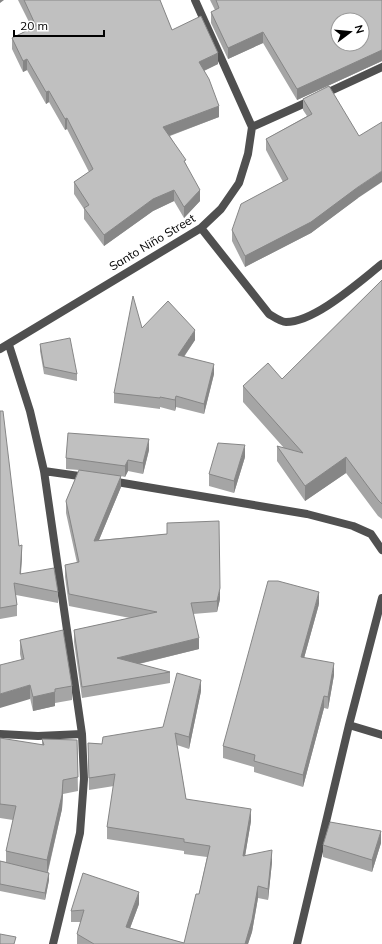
<svg xmlns="http://www.w3.org/2000/svg" width="382" height="944" viewBox="0 0 382 944" font-family="Mulish,sans-serif">
<style>
.lines{fill:none;stroke-linecap:round;stroke-linejoin:round}
.minor{stroke:#505050;stroke-width:8}
.wall{fill:#a5a5a5}
.shaded-wall{fill:#868686}
.building{fill:#c0c0c0;stroke:#868686;fill-rule:evenodd}
.labels{text-anchor:middle;dominant-baseline:central;stroke-width:3;stroke-linejoin:round;paint-order:stroke}
.street-label{font-size:12px;fill:#000;stroke:#fff}
</style>
<rect width="100%" height="100%" fill="#fff"/>
<g class="lines">
<!-- minor -->
<path class="minor" d="M 322,95 L 382,67
M 252,127 L 312,100
M 201,228 L 269,314 C 274,317 281,322 286,322 C 315,322 359,282 382,264
M 9,345 L 30,411 L 44,471 L 82,734 L 84,779 L 80,833 L 53,944
M 0,349 L 201,228 L 221,209 L 239,183 L 248,154 L 252,127 L 195,0
M 44,471 L 86,477
M 111,481 L 307,514 L 353,526 L 371,534 L 382,550
M 349,725 L 382,735
M 0,734 L 38,736 L 82,734
M 297,944 L 349,725 L 382,598"/>
</g>
<!-- wall -->
<path class="wall" d="M 18,0 L 160,0 L 172,30 L 218,64 L 204,71 L 219,117 L 170,136 L 186,164 L 200,201 L 184,218 L 174,201 L 153,211 L 104,246 L 84,219 L 84,209 L 74,194 L 74,182 L 89,172 L 67,129 L 65,130 L 49,102 L 46,104 L 27,70 L 23,72 L 12,49 L 12,38 L 32,28 Z
M 210,0 L 382,0 L 382,61 L 297,100 L 263,43 L 228,59 L 211,23 L 211,12 L 215,10 Z
M 329,86 L 358,198 L 311,233 L 245,267 L 232,241 L 232,230 L 283,182 L 266,150 L 266,139 L 307,116 L 303,110 L 303,99 Z
M 382,280 L 382,519 L 378,516 L 346,473 L 305,501 L 277,461 L 277,446 L 284,448 L 243,402 L 243,386 L 282,379 Z
M 142,328 L 195,340 L 184,357 L 214,374 L 204,414 L 176,407 L 175,411 L 160,407 L 160,409 L 114,403 L 114,393 Z
M 40,344 L 77,374 L 77,381 L 44,374 L 40,351 Z
M 0,411 L 19,546 L 22,555 L 21,574 L 58,592 L 58,603 L 16,595 L 17,605 L 17,616 L 0,619 Z
M 149,450 L 143,474 L 128,471 L 125,477 L 121,476 L 121,487 L 99,540 L 167,534 L 167,523 L 220,599 L 217,612 L 193,614 L 199,649 L 139,664 L 170,672 L 170,683 L 82,698 L 74,642 L 74,630 L 130,618 L 69,606 L 65,577 L 65,565 L 77,563 L 66,513 L 66,501 L 79,470 L 66,469 L 66,458 Z
M 245,457 L 234,493 L 209,486 L 209,474 Z
M 319,604 L 304,658 L 334,675 L 328,709 L 324,708 L 303,787 L 254,772 L 254,767 L 223,758 L 223,746 Z
M 20,640 L 72,686 L 72,700 L 55,703 L 55,706 L 33,711 L 20,654 Z
M 201,691 L 189,749 L 177,745 L 186,799 L 251,821 L 245,856 L 272,862 L 268,900 L 258,898 L 252,932 L 248,944 L 77,944 L 77,934 L 81,922 L 71,922 L 71,911 L 139,904 L 130,928 L 184,943 L 199,894 L 207,857 L 184,854 L 184,851 L 107,839 L 107,827 L 114,786 L 89,790 L 88,743 L 102,744 L 163,727 Z
M 0,738 L 42,745 L 42,739 L 77,740 L 78,791 L 63,794 L 62,809 L 48,872 L 49,880 L 45,900 L 0,891 L 0,861 L 6,862 L 6,851 L 13,820 L 0,818 Z
M 381,843 L 372,872 L 323,857 L 323,845 Z"/>
<!-- shaded-wall -->
<path class="shaded-wall" d="M 0,0 L 4,0 L 0,3 Z
M 263,32 L 263,43 L 228,59 L 228,48 Z
M 382,50 L 382,61 L 297,100 L 297,89 Z
M 218,53 L 218,64 L 199,73 L 199,62 Z
M 27,59 L 27,70 L 23,72 L 23,61 Z
M 49,91 L 49,102 L 46,104 L 46,92 Z
M 219,106 L 219,117 L 163,138 L 163,127 Z
M 67,118 L 67,129 L 65,130 L 65,119 Z
M 382,171 L 382,182 L 358,198 L 311,233 L 245,267 L 245,256 L 358,187 Z
M 174,190 L 174,201 L 153,211 L 104,246 L 104,235 L 153,199 Z
M 200,190 L 200,201 L 184,218 L 184,207 Z
M 195,330 L 195,340 L 178,365 L 178,355 Z
M 214,364 L 214,374 L 204,414 L 204,404 Z
M 176,396 L 176,407 L 175,411 L 175,400 Z
M 149,439 L 149,450 L 143,474 L 143,463 Z
M 245,445 L 245,457 L 234,493 L 234,481 Z
M 346,457 L 346,473 L 305,501 L 305,486 Z
M 128,460 L 128,471 L 125,477 L 125,466 Z
M 121,476 L 121,487 L 94,552 L 94,541 Z
M 22,545 L 22,555 L 20,585 L 20,574 Z
M 220,588 L 220,599 L 217,612 L 217,601 Z
M 319,592 L 319,604 L 301,669 L 301,657 Z
M 199,638 L 199,649 L 117,669 L 117,658 Z
M 334,663 L 334,675 L 328,709 L 328,697 Z
M 201,680 L 201,691 L 189,749 L 189,737 Z
M 30,685 L 30,699 L 0,708 L 0,694 Z
M 55,692 L 55,706 L 33,711 L 33,697 Z
M 324,696 L 324,708 L 303,787 L 303,775 Z
M 63,780 L 63,794 L 62,809 L 47,874 L 47,860 Z
M 251,809 L 251,821 L 243,868 L 243,856 Z
M 381,831 L 381,843 L 372,872 L 372,860 Z
M 272,850 L 272,862 L 268,900 L 268,889 Z
M 49,873 L 49,880 L 45,900 L 45,893 Z
M 258,886 L 258,898 L 252,932 L 248,944 L 245,944 Z
M 139,892 L 139,904 L 126,939 L 126,927 Z"/>
<!-- building -->
<path class="building" d="M 24,0 L 160,0 L 172,30 L 201,16 L 218,53 L 199,62 L 209,79 L 219,106 L 163,127 L 186,160 L 184,161 L 200,190 L 184,207 L 174,190 L 153,199 L 104,235 L 84,208 L 89,205 L 74,182 L 93,169 L 67,118 L 65,119 L 49,91 L 46,92 L 27,59 L 23,61 L 12,38 L 36,26 Z
M 216,0 L 382,0 L 382,50 L 297,89 L 263,32 L 228,48 L 211,12 L 219,8 ZM 338,20 L 362,20 L 362,44 L 338,44 Z
M 329,86 L 359,136 L 382,122 L 382,171 L 358,187 L 311,222 L 245,256 L 232,230 L 241,204 L 288,179 L 266,139 L 312,114 L 303,99 Z
M 382,280 L 382,504 L 378,500 L 346,457 L 305,486 L 277,446 L 303,453 L 243,386 L 268,363 L 282,379 Z
M 133,296 L 142,328 L 168,301 L 195,330 L 178,355 L 214,364 L 204,404 L 176,396 L 175,400 L 160,397 L 160,398 L 114,393 Z
M 70,338 L 77,374 L 44,367 L 40,344 Z
M 0,411 L 3,411 L 19,546 L 22,545 L 20,574 L 54,568 L 58,592 L 14,583 L 17,605 L 0,608 Z
M 68,433 L 149,439 L 143,463 L 128,460 L 125,466 L 66,458 Z
M 218,443 L 245,445 L 234,481 L 209,474 Z
M 79,470 L 121,476 L 94,541 L 167,534 L 167,523 L 219,521 L 220,588 L 217,601 L 191,603 L 199,638 L 117,658 L 170,672 L 82,687 L 74,630 L 157,612 L 69,594 L 65,565 L 79,562 L 66,501 Z
M 268,581 L 278,581 L 319,592 L 301,657 L 334,663 L 328,697 L 324,696 L 303,775 L 254,761 L 255,755 L 223,746 Z
M 63,630 L 72,686 L 55,689 L 55,692 L 33,697 L 30,685 L 0,694 L 0,665 L 24,659 L 20,640 Z
M 177,673 L 201,680 L 189,737 L 175,733 L 186,799 L 251,809 L 243,856 L 272,850 L 268,889 L 258,886 L 252,920 L 245,944 L 94,944 L 77,934 L 84,910 L 71,911 L 83,873 L 139,892 L 126,927 L 184,943 L 196,894 L 199,894 L 210,846 L 184,842 L 184,839 L 107,827 L 115,774 L 89,778 L 88,743 L 102,744 L 103,737 L 163,727 Z
M 0,738 L 44,745 L 42,739 L 77,740 L 78,777 L 63,780 L 62,795 L 47,860 L 6,851 L 16,806 L 0,804 Z
M 330,822 L 381,831 L 372,860 L 323,845 Z
M 0,861 L 49,873 L 45,893 L 0,884 Z
M 0,934 L 16,937 L 14,944 L 0,944 Z"/>
<g class="labels">
<!-- street labels -->
<g class="street-label">
<text transform="translate(152 242) rotate(-31)">Santo Niño Street</text>
</g>
</g>
<!-- north arrow -->
<g transform="translate(350 32) rotate(74)"><circle r="19" fill="#ffffff" stroke="#999999"/>
<path d="M0-3L7 15L0 10L-7 15Z" fill="#000000"/>
<text y="-6" font-size="11" font-weight="bold" text-anchor="middle" fill="#000000">N</text>
</g>
<!-- scale -->
<path d="M14 30v6h90v-6" fill="none" stroke="#000000" stroke-width="2"/>
<text x="20" y="30" font-size="12" fill="#000000" stroke="#ffffff" stroke-width="3" paint-order="stroke">20 m</text>
</svg>
